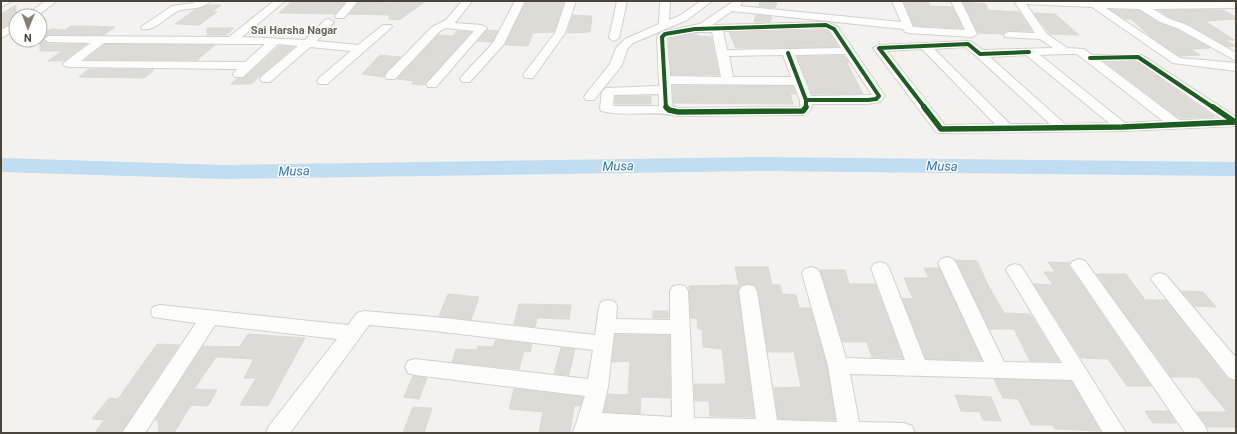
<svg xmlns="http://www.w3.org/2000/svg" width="1237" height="434" viewBox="0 0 1237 434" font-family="Roboto,sans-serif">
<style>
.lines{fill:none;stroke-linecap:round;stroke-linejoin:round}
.river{fill:#c0ddf1;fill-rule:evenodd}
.building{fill:#dedbd6;stroke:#dcd9d4}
.minor-casing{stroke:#d2d0cb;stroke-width:2}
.minor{fill:#fdfdfc;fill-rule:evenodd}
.cycleway-far1-casing{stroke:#fff;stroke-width:6}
.cycleway-casing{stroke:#fff;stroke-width:8}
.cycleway-far1{stroke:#1b5e20;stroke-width:4}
.cycleway{stroke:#1b5e20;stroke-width:5.5}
.labels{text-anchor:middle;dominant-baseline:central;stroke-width:3;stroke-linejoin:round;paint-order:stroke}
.far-neighbourhood-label{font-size:11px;font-weight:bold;fill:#6e6250;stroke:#fff}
.water-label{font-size:13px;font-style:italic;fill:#2e7ab2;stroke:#fff}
</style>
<rect width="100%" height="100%" fill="#f4f2ee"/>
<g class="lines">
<!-- river -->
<path class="river" d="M 759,157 L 1236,162 L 1236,176 L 759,171 L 224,179 L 1,172 L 1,158 L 224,165 Z"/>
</g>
<!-- building -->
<path class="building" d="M 292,1 L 341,1 L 340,2 L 345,2 L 335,14 L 279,13 Z
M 395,1 L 426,1 L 399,20 L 389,19 L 389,15 L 349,14 L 359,2 L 393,3 Z
M 526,1 L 564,1 L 554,32 L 533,33 L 528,46 L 505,45 Z
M 760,1 L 764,1 L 777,2 L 775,8 L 759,6 Z
M 904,1 L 928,1 L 930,6 L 952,7 L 963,28 L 914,26 Z
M 963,2 L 986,4 L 988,10 L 1019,12 L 1032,31 L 1005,31 L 1003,34 L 978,33 Z
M 16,5 L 16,21 L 1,28 L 1,14 Z
M 208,5 L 221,5 L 212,12 L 217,12 L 199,25 L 175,24 L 195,10 Z
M 1111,10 L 1139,10 L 1159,23 L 1178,30 L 1210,48 L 1191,49 L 1200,55 L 1179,56 L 1150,36 L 1131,19 L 1125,19 Z
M 1158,10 L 1223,10 L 1236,17 L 1236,19 L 1205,21 L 1234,40 L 1225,40 L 1236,46 L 1228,47 L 1188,24 L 1169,17 Z
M 1034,13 L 1055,14 L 1079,35 L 1050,34 Z
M 573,15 L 592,16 L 590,32 L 567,33 Z
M 756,15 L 772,17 L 770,22 L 754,22 Z
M 71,26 L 89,26 L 115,27 L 104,35 L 48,35 L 43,40 L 49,44 L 86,44 L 64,61 L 48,61 L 62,51 L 40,51 L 40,36 L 51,29 L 65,30 Z
M 207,28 L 234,28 L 226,35 L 207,35 Z
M 487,30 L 498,31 L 492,42 L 478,41 Z
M 824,30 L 829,32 L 838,47 L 736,48 L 729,32 Z
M 457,31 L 471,32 L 425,85 L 412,84 L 414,81 L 397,79 L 438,35 L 453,36 Z
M 691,34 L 697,34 L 697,36 L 711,37 L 719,75 L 671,75 L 669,39 Z
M 105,44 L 215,45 L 197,60 L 85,60 Z
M 279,46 L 294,47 L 251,84 L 231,84 L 238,78 L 244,78 Z
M 380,55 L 401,57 L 386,72 L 384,77 L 362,74 Z
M 797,56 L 844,56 L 849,63 L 847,63 L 863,94 L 812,94 Z
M 1105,62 L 1136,62 L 1215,117 L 1179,118 Z
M 89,69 L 154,70 L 144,78 L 79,77 Z
M 673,86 L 793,86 L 796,94 L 790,94 L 793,104 L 673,103 Z
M 615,96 L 651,96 L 651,104 L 615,104 Z
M 955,260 L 977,261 L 988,285 L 1004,313 L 1030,314 L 1059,361 L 1030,361 L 1014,329 L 989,329 Z
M 1048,262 L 1070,263 L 1069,266 L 1151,386 L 1127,386 L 1108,359 L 1081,358 L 1034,284 L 1053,285 L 1044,272 L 1055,272 Z
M 735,267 L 768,267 L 772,285 L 780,285 L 782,294 L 796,295 L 799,308 L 810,308 L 827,366 L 835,420 L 778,419 L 774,388 L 801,387 L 794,352 L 768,352 L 758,291 L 755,285 L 748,284 L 741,285 L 738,291 L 754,417 L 710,416 L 709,401 L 695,401 L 694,384 L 726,384 L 722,349 L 703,347 L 702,329 L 698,329 L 697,319 L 691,318 L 689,286 L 739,285 Z
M 924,268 L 939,268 L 982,360 L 926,359 L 902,298 L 913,299 L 904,278 L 929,278 Z
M 820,270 L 845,270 L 849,284 L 875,284 L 903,358 L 872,357 L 867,342 L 843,342 Z
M 1096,274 L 1126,274 L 1145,300 L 1166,300 L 1228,379 L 1236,381 L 1236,427 L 1207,427 L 1197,412 L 1227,412 L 1198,377 L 1171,377 Z
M 1182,291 L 1203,292 L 1216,307 L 1194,306 Z
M 448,294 L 479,297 L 471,320 L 439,316 Z
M 519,304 L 571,305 L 569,319 L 537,318 L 535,327 L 514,324 Z
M 653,311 L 668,311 L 668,318 L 653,318 Z
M 248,334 L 305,338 L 268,406 L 240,405 L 256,378 L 244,378 L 254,359 L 216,357 L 194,389 L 217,390 L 208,406 L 191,405 L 174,433 L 159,433 L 158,420 L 155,420 L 203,346 L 239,347 Z
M 615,335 L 670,335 L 670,398 L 641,397 L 640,414 L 604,412 L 608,394 L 628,395 L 630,361 L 612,362 Z
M 496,340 L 532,344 L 530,352 L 524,351 L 519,369 L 452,362 L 456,349 L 477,350 L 478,346 L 493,347 Z
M 157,344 L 179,345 L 121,433 L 95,433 L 104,420 L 92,419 L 109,398 L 118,399 Z
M 561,348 L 575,349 L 569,375 L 554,374 Z
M 413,376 L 427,378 L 419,399 L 404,397 Z
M 994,379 L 1071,381 L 1100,431 L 1055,429 L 1053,425 L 1031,425 L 1018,399 L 1003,398 Z
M 514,389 L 583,397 L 580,406 L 574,406 L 570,433 L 539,433 L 543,412 L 509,409 Z
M 955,395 L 991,397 L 1001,421 L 983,420 L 980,412 L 961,411 Z
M 413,407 L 432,408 L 424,433 L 403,433 Z
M 1145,411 L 1168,411 L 1176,423 L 1153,423 Z"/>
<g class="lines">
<!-- minor casing -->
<g class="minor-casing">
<path id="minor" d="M 1,1 L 12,1 L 1,7 Z
M 45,1 L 57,1 L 37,16 L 25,16 Z
M 197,1 L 210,1 C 201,11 188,7 178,11 C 167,16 155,32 142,29 L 141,27 L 172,6 L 193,3 Z
M 274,1 L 285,1 L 242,37 L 305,40 L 325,20 L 329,19 L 334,22 L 317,41 L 358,45 L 383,25 L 391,25 L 392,27 L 327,84 L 319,84 L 317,81 L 319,78 L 351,51 L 310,47 L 270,82 L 262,82 L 260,79 L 262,76 L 298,46 L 278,44 L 243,77 L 235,77 L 233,74 L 237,69 L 69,67 L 65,66 L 63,64 L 65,62 L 90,43 L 49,42 L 44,39 L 49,36 L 229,37 ZM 104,43 L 265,44 L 245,62 L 81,61 Z
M 348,1 L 358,1 L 344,18 L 336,18 L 335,16 Z
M 462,1 L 472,1 L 455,23 L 482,25 L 487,28 L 436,87 L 428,87 L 426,84 L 474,31 L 446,28 L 440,31 L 395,79 L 387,79 L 385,76 L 387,73 L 432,27 L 446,20 Z
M 515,1 L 525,1 L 504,44 L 470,82 L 462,82 L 460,79 L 462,76 L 493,43 Z
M 566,1 L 576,1 L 565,33 L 533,78 L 525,78 L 523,75 L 555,33 Z
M 617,1 L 627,1 L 619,38 L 614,41 L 609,38 Z
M 660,1 L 670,1 L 669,20 L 679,16 L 701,1 L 712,1 L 687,20 L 633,43 L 627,49 L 622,65 L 594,100 L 586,100 L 584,97 L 586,94 L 610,64 L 616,48 L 625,39 L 659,24 Z
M 734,1 L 743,1 L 740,6 L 901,22 L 892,1 L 902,1 L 913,27 L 965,30 L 951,1 L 961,1 L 977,34 L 972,37 L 909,33 L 905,32 L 903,29 L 732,11 L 712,25 L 826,22 L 838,27 L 885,96 L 880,102 L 868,104 L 812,104 C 812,110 809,113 803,115 L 678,116 C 653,110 627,117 601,111 L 600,108 L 602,92 L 606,88 L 659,86 L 657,37 L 661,32 L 700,24 ZM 824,28 L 830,31 L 841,48 L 727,50 L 723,31 ZM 695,32 L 712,32 L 721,77 L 670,76 L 667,38 ZM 845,54 L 872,95 L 811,96 L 795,55 ZM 783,55 L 791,77 L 733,77 L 729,56 ZM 671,84 L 794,85 L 800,100 L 800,107 L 678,108 L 672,106 ZM 659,94 L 659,106 L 613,106 L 614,95 Z
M 1014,1 C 1088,1 1162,3 1236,2 L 1236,8 L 1153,9 L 1168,18 L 1187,25 L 1236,53 L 1236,61 L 1179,29 L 1160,22 L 1139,9 L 1106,8 L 1180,58 L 1236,63 L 1236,71 L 1173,63 L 1092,7 L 1026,4 L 1047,34 L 1067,48 L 1084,49 L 1092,55 L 1142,55 L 1236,117 L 1236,126 L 1122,131 L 941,133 L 936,132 L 873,48 L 879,45 L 968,41 L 972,42 L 983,50 L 1053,48 L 1040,39 L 1005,37 L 1004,35 L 1005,33 L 1009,32 L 1035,33 ZM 965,47 L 976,56 L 1050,124 L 1010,124 L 934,49 ZM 922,49 L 995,124 L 945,125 L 887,51 ZM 1064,54 L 1077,54 L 1163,121 L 1125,123 L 1040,55 ZM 1026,55 L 1109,123 L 1065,124 L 990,57 ZM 1136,60 L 1221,119 L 1179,120 L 1101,61 Z
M 16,22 L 16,30 L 1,38 L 1,30 Z
M 947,257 L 953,259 L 956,263 L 1004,362 L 1062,363 L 1006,270 L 1009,266 L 1015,264 L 1021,266 L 1126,433 L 1103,433 L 1072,380 L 850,374 L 859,422 L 904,423 L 912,426 L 915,433 L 596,432 L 595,433 L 573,433 L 585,396 L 415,375 L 408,373 L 405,367 L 408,361 L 415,359 L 588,379 L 593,350 L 435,331 L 369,325 L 290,433 L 266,433 L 269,426 L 337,339 L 215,325 L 145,433 L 122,433 L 196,323 L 153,317 L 151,312 L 153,307 L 160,305 L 348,325 L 357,313 L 364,311 L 435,317 L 595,335 L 599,307 L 601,302 L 608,300 L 615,302 L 617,307 L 616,319 L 670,320 L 670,291 L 673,286 L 679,285 L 685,286 L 688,291 L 694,418 L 756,419 L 739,291 L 742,286 L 748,285 L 754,286 L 757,291 L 777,420 L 837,422 L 828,366 L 802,273 L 805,269 L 811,267 L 817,269 L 820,273 L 846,358 L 905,360 L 871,268 L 874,264 L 880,262 L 886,264 L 889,268 L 925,360 L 984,362 L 938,263 L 941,259 ZM 614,333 L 671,334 L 672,417 L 602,413 L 608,387 Z
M 1079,259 L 1085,261 L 1205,426 L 1208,433 L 1185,433 L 1073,269 L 1070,265 L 1073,261 Z
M 1160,273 L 1166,275 L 1236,358 L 1236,380 L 1229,378 L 1154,283 L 1151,279 L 1154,275 Z"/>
</g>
<!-- minor -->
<use href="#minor" class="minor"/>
<!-- cycleway-far1 casing -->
<g class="cycleway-far1-casing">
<path id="cycleway-far1" d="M 788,53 L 806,100
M 1090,58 L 1138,57 L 1214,108
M 806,100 L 806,108
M 666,108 L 662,37 L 665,34 L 695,29 L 826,25 L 834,29 L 879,96 L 876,99 L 868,100 L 806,100
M 925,108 L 879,48 L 968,44 L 980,54 L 1029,52"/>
</g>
<!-- cycleway casing -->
<g class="cycleway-casing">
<path id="cycleway" d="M 666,107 L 669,110 L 678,112 L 803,111 L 806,107
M 924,107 L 941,129 L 1122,127 L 1235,122 L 1213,107"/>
</g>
<!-- cycleway-far1 -->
<use href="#cycleway-far1" class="cycleway-far1"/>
<!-- cycleway -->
<use href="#cycleway" class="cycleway"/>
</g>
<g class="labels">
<!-- far-neighbourhood labels -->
<g class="far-neighbourhood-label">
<text x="294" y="30">Sai Harsha Nagar</text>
</g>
<!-- water labels -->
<g class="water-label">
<text transform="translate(618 166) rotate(-1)">Musa</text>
<text transform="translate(942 166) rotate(1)">Musa</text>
<text transform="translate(294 171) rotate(-1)">Musa</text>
</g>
</g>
<!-- border -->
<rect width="1237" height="434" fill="none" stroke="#4b4439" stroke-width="4"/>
<!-- north arrow -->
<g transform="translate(28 28) rotate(181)"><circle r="19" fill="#ffffff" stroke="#b7b4b0"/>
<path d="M0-3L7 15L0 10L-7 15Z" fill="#868178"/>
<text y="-6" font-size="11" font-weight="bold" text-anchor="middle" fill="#4b4439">N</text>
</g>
</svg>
